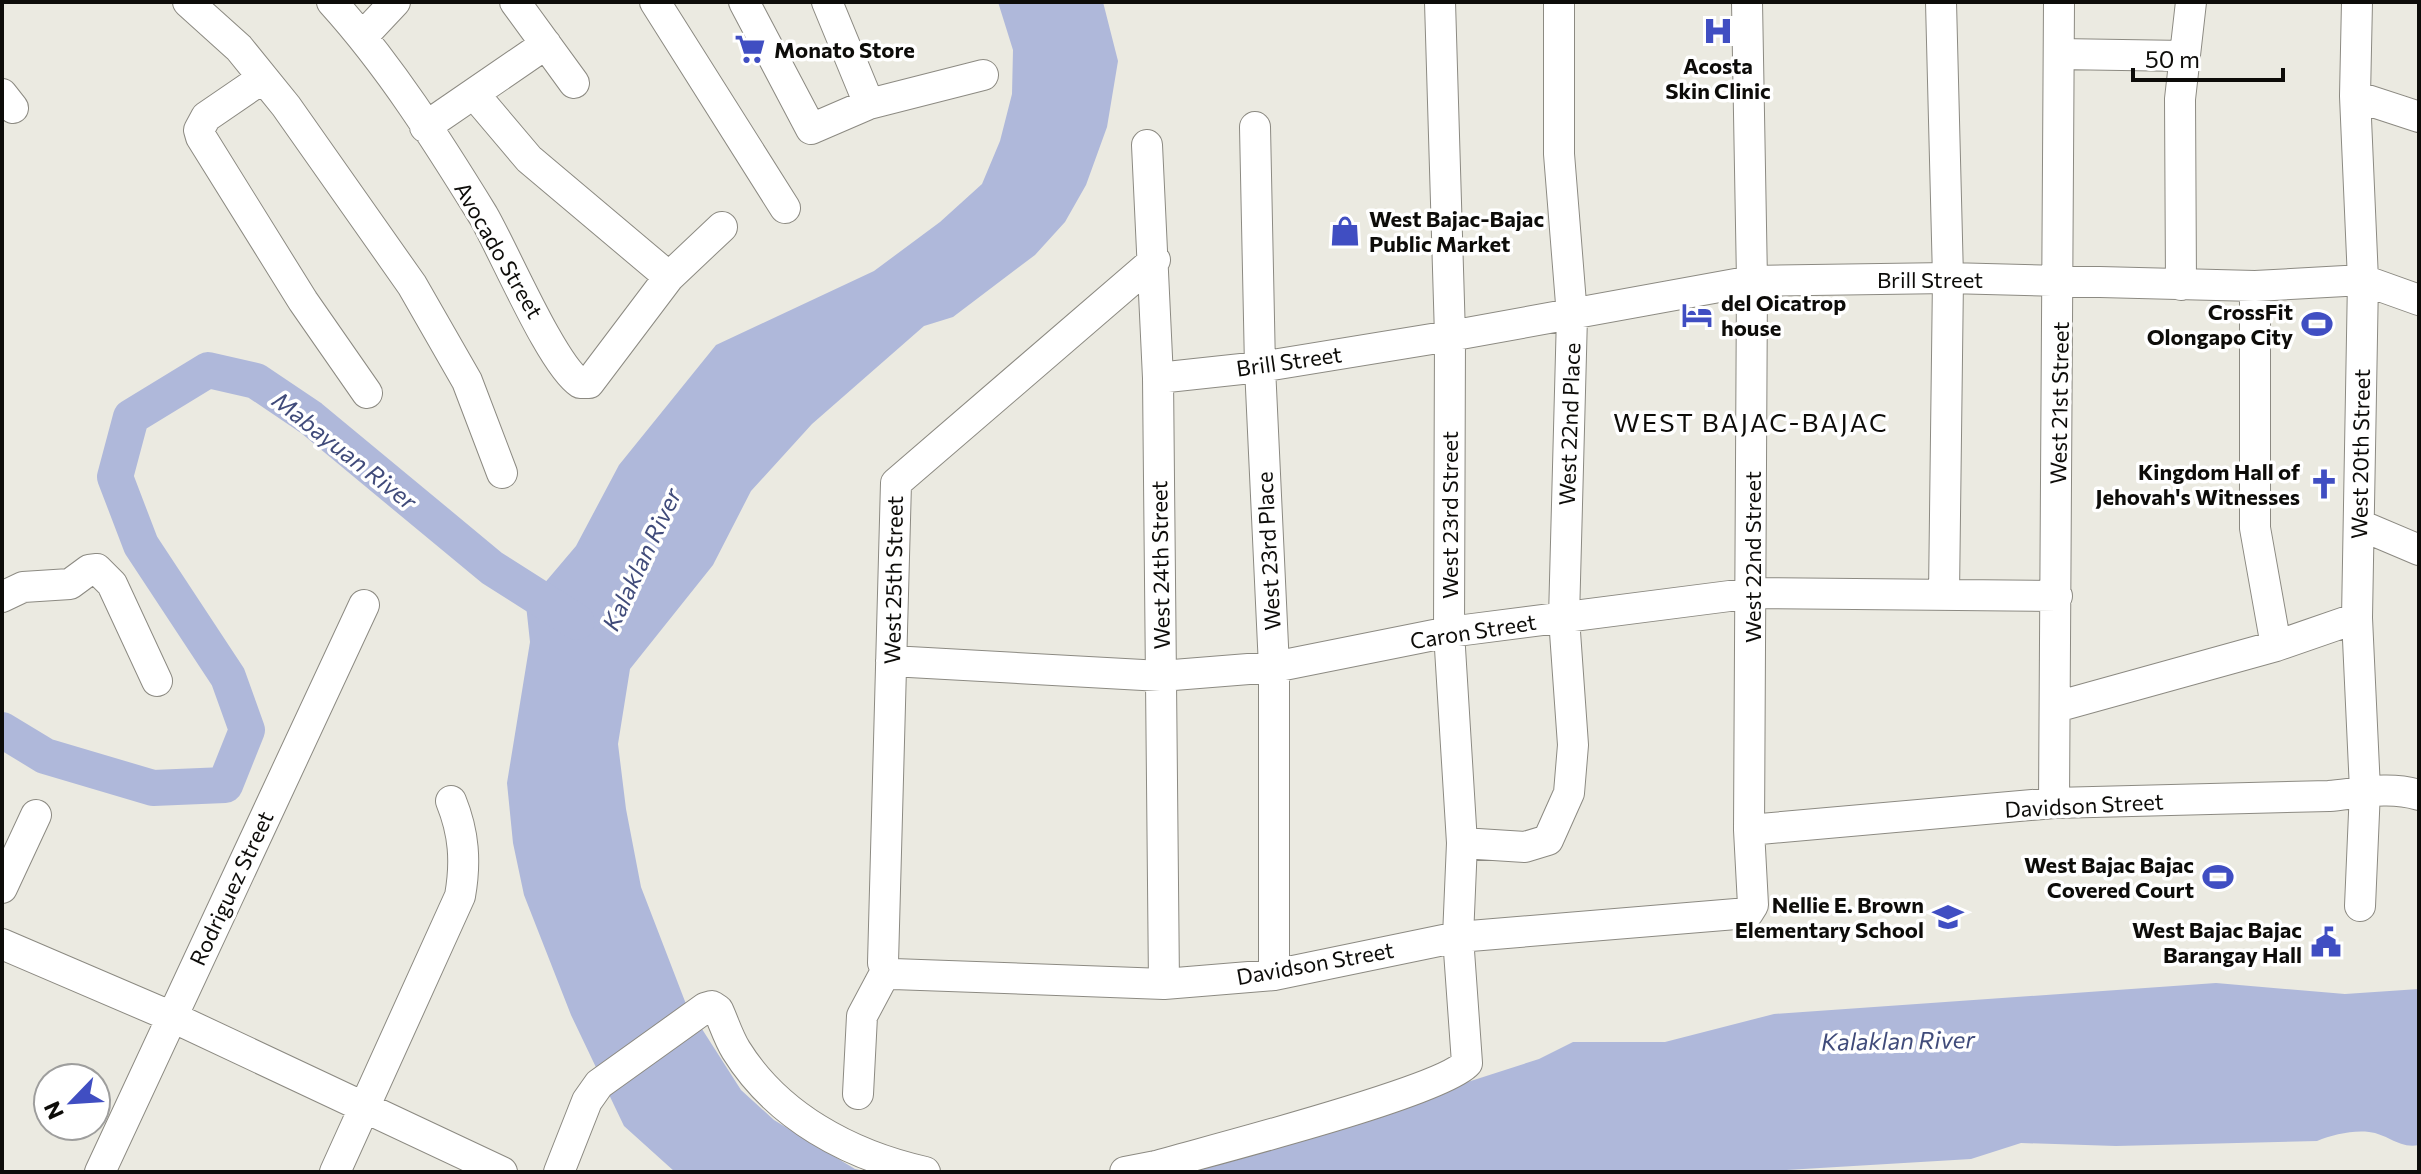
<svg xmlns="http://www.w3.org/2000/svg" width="2421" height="1174" viewBox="0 0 2421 1174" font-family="Commissioner,sans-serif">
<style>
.water{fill:#afb8da}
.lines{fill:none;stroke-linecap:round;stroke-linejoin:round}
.river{stroke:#afb8da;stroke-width:36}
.minor-casing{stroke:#8c8a82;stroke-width:32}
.minor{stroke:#fff;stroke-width:30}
.labels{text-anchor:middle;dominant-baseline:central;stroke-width:7;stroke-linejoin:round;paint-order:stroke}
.poi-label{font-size:22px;font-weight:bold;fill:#0d0c09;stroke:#fff;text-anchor:end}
.street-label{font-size:22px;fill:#0d0c09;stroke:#fff}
.water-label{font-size:24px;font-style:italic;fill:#404b7a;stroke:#fff}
.quarter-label{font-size:26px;letter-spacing:2px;fill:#0d0c09;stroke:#fff}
</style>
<rect width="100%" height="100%" fill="#ebeae1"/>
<!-- water -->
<path class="water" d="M 998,2 L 1103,2 L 1118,61 L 1107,127 L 1086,185 L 1065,222 L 1035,255 L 953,317 L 924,326 L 812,424 L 751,491 L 713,565 L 630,669 L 618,744 L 626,809 L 641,887 L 686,1004 L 741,1090 L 774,1120 L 855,1169 L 869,1172 L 675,1172 L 624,1126 L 571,1015 L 524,895 L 513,843 L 507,783 L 530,642 L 526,605 L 576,546 L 619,465 L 716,345 L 874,271 L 940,222 L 982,184 L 1000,141 L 1012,94 L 1013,50 Z
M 2216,983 L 2345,994 L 2419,989 L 2419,1145 C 2399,1149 2388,1134 2369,1132 C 2352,1130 2332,1135 2317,1141 L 2116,1146 L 2021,1143 L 1971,1159 L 1755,1172 L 1188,1172 L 1539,1059 L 1573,1042 L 1665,1042 L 1774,1014 Z"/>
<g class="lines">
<!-- river -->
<path class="river" d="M 2,730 L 45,756 L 153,788 L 225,785 L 247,730 L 228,677 L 141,545 L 115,477 L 131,417 L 208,370 L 256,381 L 311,418 L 492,568 L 577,622"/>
<!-- minor casing -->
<g class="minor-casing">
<path id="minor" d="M 188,2 L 239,48 L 286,106 L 412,285 L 467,381 L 502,473
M 332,2 C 390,66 438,142 483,215 C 504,251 552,365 580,383 L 589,383 L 669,277 L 722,227
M 515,2 L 574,83
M 655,2 L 785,208
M 744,2 L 811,129 L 869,104 L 983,75
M 827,2 L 869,104
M 1941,2 L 1948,278 L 1944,594
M 2357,2 L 2355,96 L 2363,280 L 2357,618 L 2365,790 L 2360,906
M 363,36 L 395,2
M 2059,54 L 2185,56
M 263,78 L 206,117 L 199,130 L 201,137 L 303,301 L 367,393
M 2,94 L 13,108
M 474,94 L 529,159 L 669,277
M 2355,96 L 2419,117
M 425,127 L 546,44
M 1255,127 L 1260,367 L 1274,667 L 1274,975
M 1147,145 L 1158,378 L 1164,984
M 2181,285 L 2180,99 L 2191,2
M 2255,286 L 2255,528 L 2276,646
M 1158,378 L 1260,367 L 1450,336 L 1752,281 L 1948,278 L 2255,286 L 2363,280 L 2419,300
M 2360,525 L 2419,550
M 2,597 L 23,587 L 70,584 L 89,570 L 97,569 L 112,584 L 157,681
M 891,661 L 1161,676 L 1274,667 L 1449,632 L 1753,593 L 2057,596
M 2056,707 L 2276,646 L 2357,618
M 2054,803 L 2059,2
M 1749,830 L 2054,803 L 2329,796 C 2360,793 2389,786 2419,795
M 1462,843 L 1525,847 L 1548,840 L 1569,793 L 1573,745 L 1564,618 L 1572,316 L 1559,154 L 1559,2
M 2,888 L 36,815
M 2,944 L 170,1016 L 502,1172
M 886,971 L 893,974 L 1164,984 L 1274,975 L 1458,937 L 1748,913 L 1753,905 L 1749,830 L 1752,281 L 1747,2
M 886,971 L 883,963 L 896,483 L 1155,260
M 858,1094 L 862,1016 L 886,971
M 100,1172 L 364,605
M 335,1172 L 460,896 C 466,862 464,833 451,801
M 559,1172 L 587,1101 L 599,1084 L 705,1008 L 712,1006 L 718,1010 C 724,1023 728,1037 736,1050 C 777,1116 849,1155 925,1172
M 1125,1172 L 1156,1166 C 1208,1151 1442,1092 1467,1063 L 1458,937 L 1462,843 L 1449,632 L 1450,336 L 1440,2"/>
</g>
<!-- minor -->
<use href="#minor" class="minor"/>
</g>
<!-- icons -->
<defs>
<g id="hospital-bare" transform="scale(2.4)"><path d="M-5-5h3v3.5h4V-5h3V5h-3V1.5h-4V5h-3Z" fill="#404ec2" stroke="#fff" stroke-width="2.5" paint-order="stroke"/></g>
<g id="supermarket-bare" transform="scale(2.4)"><path d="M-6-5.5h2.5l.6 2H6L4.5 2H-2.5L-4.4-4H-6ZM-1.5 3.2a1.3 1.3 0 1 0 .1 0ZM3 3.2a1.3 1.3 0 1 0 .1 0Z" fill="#404ec2" stroke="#fff" stroke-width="2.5" paint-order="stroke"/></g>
<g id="shop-bare" transform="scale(2.4)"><path d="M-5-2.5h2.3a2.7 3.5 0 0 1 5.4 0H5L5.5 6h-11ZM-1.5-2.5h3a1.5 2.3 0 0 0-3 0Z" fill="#404ec2" stroke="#fff" stroke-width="2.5" paint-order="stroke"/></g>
<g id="hotel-bare" transform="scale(2.4)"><path d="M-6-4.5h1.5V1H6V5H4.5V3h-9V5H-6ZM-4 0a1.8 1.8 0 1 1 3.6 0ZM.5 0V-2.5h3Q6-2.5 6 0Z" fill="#404ec2" stroke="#fff" stroke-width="2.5" paint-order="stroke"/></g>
<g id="stadium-bare" transform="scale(2.4)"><path d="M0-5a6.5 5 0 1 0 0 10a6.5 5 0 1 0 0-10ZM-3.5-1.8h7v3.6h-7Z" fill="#404ec2" stroke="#fff" stroke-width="2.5" paint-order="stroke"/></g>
<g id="church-bare" transform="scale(2.4)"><path d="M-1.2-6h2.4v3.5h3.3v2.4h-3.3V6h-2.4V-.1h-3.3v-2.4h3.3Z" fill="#404ec2" stroke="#fff" stroke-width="2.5" paint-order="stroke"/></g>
<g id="school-bare" transform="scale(2.4)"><path d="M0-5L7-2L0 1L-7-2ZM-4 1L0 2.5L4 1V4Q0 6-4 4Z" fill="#404ec2" stroke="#fff" stroke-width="2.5" paint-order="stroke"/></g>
<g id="civic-bare" transform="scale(2.4)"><path d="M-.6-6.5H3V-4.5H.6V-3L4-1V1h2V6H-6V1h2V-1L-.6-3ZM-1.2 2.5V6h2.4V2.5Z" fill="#404ec2" stroke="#fff" stroke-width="2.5" paint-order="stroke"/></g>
</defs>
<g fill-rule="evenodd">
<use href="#hospital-bare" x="1718" y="31"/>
<use href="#supermarket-bare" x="750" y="49"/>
<use href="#shop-bare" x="1345" y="231"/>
<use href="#hotel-bare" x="1697" y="315"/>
<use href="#stadium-bare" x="2317" y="324"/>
<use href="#church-bare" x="2324" y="484"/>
<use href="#stadium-bare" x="2218" y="877"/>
<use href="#school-bare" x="1948" y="917"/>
<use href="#civic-bare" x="2326" y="942"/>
</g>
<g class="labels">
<!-- poi labels -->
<g class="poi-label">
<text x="774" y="49" text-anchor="start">Monato Store</text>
<text x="1718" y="65" text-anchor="middle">Acosta<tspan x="1718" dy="25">Skin Clinic</tspan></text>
<text x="1369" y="218" text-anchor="start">West Bajac-Bajac<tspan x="1369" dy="25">Public Market</tspan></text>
<text x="1721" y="302" text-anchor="start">del Oicatrop<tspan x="1721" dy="25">house</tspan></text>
<text x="2293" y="311">CrossFit<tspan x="2293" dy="25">Olongapo City</tspan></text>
<text x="2300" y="471">Kingdom Hall of<tspan x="2300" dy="25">Jehovah's Witnesses</tspan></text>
<text x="2194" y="864">West Bajac Bajac<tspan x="2194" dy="25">Covered Court</tspan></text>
<text x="1924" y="904">Nellie E. Brown<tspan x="1924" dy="25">Elementary School</tspan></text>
<text x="2302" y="929">West Bajac Bajac<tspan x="2302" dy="25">Barangay Hall</tspan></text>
</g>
<!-- street labels -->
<g class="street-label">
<text transform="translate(499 250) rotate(60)">Avocado Street</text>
<text x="1930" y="279">Brill Street</text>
<text transform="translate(1289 361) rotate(-8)">Brill Street</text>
<text transform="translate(2059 403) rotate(-89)">West 21st Street</text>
<text transform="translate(1569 424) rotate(-88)">West 22nd Place</text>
<text transform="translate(2360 454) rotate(-89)">West 20th Street</text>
<text transform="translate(1449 515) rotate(-90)">West 23rd Street</text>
<text transform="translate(1268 551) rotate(-93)">West 23rd Place</text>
<text transform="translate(1752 557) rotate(-90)">West 22nd Street</text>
<text transform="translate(1160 565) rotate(-91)">West 24th Street</text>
<text transform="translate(893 580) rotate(-89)">West 25th Street</text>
<text transform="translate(1473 631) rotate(-9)">Caron Street</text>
<text transform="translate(2084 805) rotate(-3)">Davidson Street</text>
<text transform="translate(231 888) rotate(-65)">Rodriguez Street</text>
<text transform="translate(1315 963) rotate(-10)">Davidson Street</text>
</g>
<!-- water labels -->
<g class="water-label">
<text transform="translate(345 450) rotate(38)">Mabayuan River</text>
<text transform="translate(641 559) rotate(-65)">Kalaklan River</text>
<text transform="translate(1898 1040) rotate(-1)">Kalaklan River</text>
</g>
<!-- quarter labels -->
<g class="quarter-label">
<text x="1751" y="421">WEST BAJAC-BAJAC</text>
</g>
</g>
<!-- border -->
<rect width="2421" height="1174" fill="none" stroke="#0d0c09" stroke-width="8"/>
<!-- north arrow -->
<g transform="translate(72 1102) rotate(245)"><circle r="38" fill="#ffffff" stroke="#9e9e9d" stroke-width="2"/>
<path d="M0-6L14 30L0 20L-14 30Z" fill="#404ec2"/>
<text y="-12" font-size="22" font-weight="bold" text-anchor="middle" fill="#0d0c09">N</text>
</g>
<!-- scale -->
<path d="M2133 68v12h150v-12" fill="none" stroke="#0d0c09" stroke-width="4"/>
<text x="2145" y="68" font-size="24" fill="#0d0c09" stroke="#ffffff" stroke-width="6" paint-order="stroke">50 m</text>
</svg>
